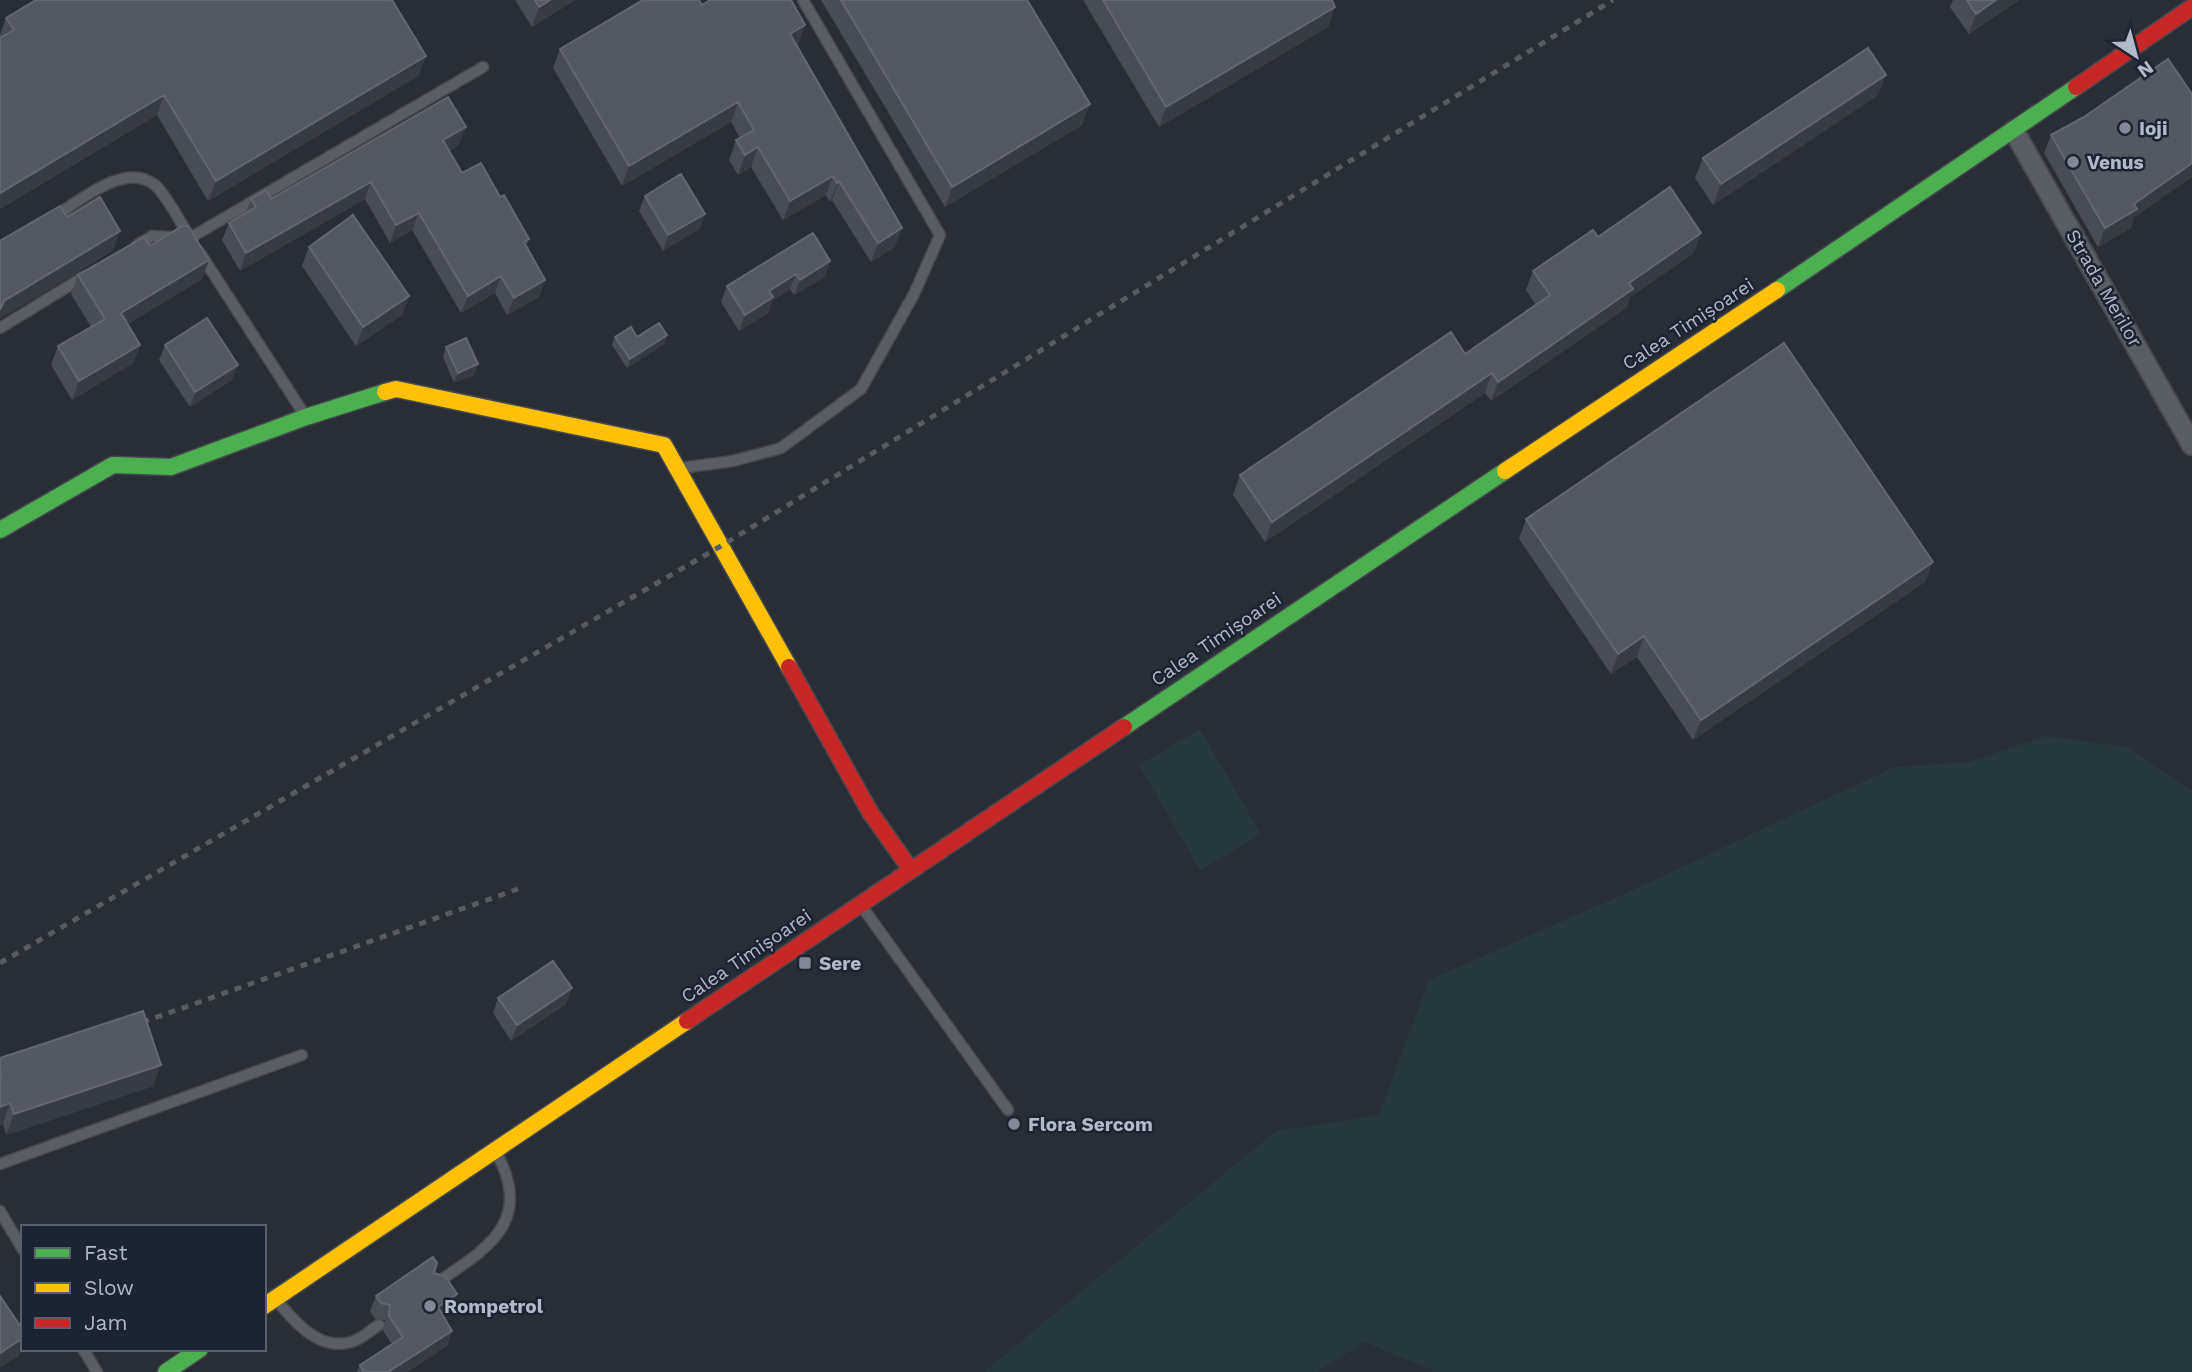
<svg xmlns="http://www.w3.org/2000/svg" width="2192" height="1372" viewBox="0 0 2192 1372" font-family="'Work Sans',sans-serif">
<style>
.green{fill:#26383c}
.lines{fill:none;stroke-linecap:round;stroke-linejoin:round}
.lane-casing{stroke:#45494f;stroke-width:13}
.street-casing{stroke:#45494f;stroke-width:23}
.fast-casing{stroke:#45494f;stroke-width:19}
.slow-casing{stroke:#45494f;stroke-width:19}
.jam-casing{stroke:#45494f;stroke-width:19}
.lane{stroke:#595d64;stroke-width:10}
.street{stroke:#595d64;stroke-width:19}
.fast{stroke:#4caf50;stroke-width:16}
.slow{stroke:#ffc107;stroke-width:16}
.jam{stroke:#c62828;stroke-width:16}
.rail{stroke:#575b62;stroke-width:5;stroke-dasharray:7 7;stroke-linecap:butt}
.wall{fill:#484c55}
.shaded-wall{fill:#373b43}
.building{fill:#545861;stroke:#626771;stroke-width:2}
.poi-dot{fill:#838994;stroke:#1c2431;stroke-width:2.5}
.labels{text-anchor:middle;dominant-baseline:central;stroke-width:5;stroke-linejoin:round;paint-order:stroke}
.poi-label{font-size:19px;font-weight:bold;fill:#b3bac7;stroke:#1c2431;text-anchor:start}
.street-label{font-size:19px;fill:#b3bac7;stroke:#1c2431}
</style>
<rect width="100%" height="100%" fill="#292e36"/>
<!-- green -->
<path class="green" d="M 1200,729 L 1261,834 L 1200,870 L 1139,765 Z
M 2046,736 L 2128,747 L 2192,791 L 2192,1372 L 1437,1372 L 1364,1342 L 1317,1372 L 984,1372 L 1276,1131 L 1379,1115 L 1429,980 L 1642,886 L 1894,767 L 1969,762 Z"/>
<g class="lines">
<!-- lane casing -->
<g class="lane-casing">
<path id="lane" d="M 54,217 C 80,201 125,161 155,185 C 168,197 178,219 188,234
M 137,245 L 152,236 L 190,238 L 483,67
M 200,253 L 304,414
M 0,328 L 85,276
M 681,468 L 733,461 L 781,448 L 861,389 L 914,294 L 940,235 L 803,0
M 863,908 L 1008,1110
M 0,1164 L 302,1055
M 0,1211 L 23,1250
M 435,1284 C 486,1249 534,1223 497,1154
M 278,1302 C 296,1323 319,1351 351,1342 C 360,1340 371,1330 379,1325
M 83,1349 L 97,1372"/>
</g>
<!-- street casing -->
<g class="street-casing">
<path id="street" d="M 2014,131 L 2192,445"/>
</g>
<!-- fast casing -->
<g class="fast-casing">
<path id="fast" d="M 1777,290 L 2076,87
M 0,530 L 113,465 L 171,467 L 306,417 L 385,392
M 1124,727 L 1505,471
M 166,1372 L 200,1349"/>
</g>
<!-- slow casing -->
<g class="slow-casing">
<path id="slow" d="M 385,392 L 396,389 L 664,445 L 789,667
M 1505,471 L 1777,290
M 264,1306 L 687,1021"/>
</g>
<!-- jam casing -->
<g class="jam-casing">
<path id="jam" d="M 2076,87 L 2192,7
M 789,667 L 870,812 L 911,870
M 687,1021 L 1124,727"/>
</g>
<!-- lane -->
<use href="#lane" class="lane"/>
<!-- street -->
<use href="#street" class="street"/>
<!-- fast -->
<use href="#fast" class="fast"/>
<!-- slow -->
<use href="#slow" class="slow"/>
<!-- jam -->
<use href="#jam" class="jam"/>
<!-- rail -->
<path class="rail" d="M 0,963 L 721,546 L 1613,0
M 129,1027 L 518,889"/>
</g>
<!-- wall -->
<path class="wall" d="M 515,0 L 575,0 L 532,27 Z
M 821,0 L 1027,0 L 1082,125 L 945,207 Z
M 1083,0 L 1332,0 L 1335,7 L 1328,27 L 1159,127 Z
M 1953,0 L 2019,0 L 1969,34 L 1950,7 Z
M 702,5 L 805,25 L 798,44 L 796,46 L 895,247 L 871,262 L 832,200 L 830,202 L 826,195 L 783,220 L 751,167 L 738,175 L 729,160 L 736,140 L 740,138 L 731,122 L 622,186 L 553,68 L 560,49 Z
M 6,18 L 426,56 L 418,76 L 208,201 L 157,115 L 0,209 L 0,35 Z
M 1878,95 L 1713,205 L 1695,178 L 1703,158 Z
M 2051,135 L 2134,218 L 2131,228 L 2098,247 L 2044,153 Z
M 459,145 L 449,151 L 462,173 L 500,197 L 529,239 L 526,247 L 545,280 L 539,297 L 507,315 L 495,293 L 461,313 L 412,230 L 390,243 L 365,199 L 240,271 L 222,240 L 229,223 L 246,213 L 251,199 L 271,199 Z
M 645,196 L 705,214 L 699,229 L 663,251 L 639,211 Z
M 1598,237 L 1694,253 L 1630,297 L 1626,308 L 1491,401 L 1485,393 L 1265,542 L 1233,495 L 1240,475 L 1465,354 L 1536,305 L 1526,290 L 1533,271 Z
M 150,246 L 209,260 L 202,279 L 128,324 L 140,345 L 133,363 L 72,400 L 51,365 L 58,346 L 91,327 L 71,294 L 78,275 Z
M 309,247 L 409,296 L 402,315 L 356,346 L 302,266 Z
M 830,261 L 825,277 L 794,295 L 790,289 L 772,301 L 768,313 L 739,331 L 721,302 L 727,286 Z
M 667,335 L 664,344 L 627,368 L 612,345 L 615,337 Z
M 165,345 L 232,380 L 190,407 L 159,360 Z
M 446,347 L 474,375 L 454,383 L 443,357 Z
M 1526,519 L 1933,562 L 1925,582 L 1693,740 L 1637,657 L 1611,674 L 1519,539 Z
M 498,998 L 566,1004 L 511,1041 L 493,1013 Z
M 0,1074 L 153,1086 L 6,1135 L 3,1124 L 0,1125 Z
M 434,1273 L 452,1309 L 443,1315 L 452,1331 L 447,1346 L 407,1372 L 357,1372 L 360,1365 L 392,1344 L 383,1331 L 385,1320 L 375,1319 L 370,1311 L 376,1296 Z"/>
<!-- shaded-wall -->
<path class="shaded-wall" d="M 550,0 L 575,0 L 532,27 L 539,7 Z
M 1996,0 L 2019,0 L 1969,34 L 1976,14 Z
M 1335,7 L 1328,27 L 1159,127 L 1166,107 Z
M 805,25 L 798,44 L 783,53 L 790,34 Z
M 426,56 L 418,76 L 208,201 L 216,181 Z
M 1886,75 L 1878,95 L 1713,205 L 1721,184 Z
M 164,95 L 157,115 L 0,209 L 0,193 Z
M 738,102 L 731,122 L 622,186 L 629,166 Z
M 1090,104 L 1082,125 L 945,207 L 952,187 Z
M 466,127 L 459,145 L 437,157 L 443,140 Z
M 758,147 L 751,167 L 738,175 L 745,155 Z
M 2192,163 L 2192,177 L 2134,218 L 2131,228 L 2098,247 L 2105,228 L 2134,204 Z
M 833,176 L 826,195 L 783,220 L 790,201 Z
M 839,181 L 832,200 L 830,202 L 837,183 Z
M 371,182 L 365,199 L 240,271 L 246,253 Z
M 419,213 L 412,230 L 390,243 L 396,225 Z
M 705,214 L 699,229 L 663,251 L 668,235 Z
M 902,228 L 895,247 L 871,262 L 878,243 Z
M 120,231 L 113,251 L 0,319 L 0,311 L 4,301 Z
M 1701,233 L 1694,253 L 1630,297 L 1626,308 L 1491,401 L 1498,382 L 1629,283 Z
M 209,260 L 202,279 L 115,332 L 121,313 Z
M 830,261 L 825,277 L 794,295 L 800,280 Z
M 796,274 L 790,289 L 772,301 L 768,313 L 739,331 L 745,315 L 769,291 Z
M 501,276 L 495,293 L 461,313 L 468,296 Z
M 545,280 L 539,297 L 507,315 L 514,298 Z
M 409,296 L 402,315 L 356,346 L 363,327 Z
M 667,335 L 664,344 L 627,368 L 630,359 Z
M 140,345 L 133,363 L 72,400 L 79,381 Z
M 478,364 L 474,375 L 454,383 L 458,373 Z
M 238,365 L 232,380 L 190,407 L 195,392 Z
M 1492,373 L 1485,393 L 1265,542 L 1272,522 Z
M 1933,562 L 1925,582 L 1693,740 L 1701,720 Z
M 1644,636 L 1637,657 L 1611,674 L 1618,654 Z
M 572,988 L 566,1004 L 511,1041 L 517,1025 Z
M 161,1065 L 153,1086 L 6,1135 L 14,1114 Z
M 10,1103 L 3,1124 L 0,1125 L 0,1107 Z
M 457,1294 L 452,1309 L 432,1323 L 438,1307 Z
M 452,1331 L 447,1346 L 407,1372 L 388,1372 Z
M 23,1338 L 23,1345 L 19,1356 L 0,1368 L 0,1353 Z"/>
<!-- building -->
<path class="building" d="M 36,0 L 392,0 L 426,56 L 216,181 L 164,95 L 0,193 L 0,38 L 14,30 L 6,18 Z
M 535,0 L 550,0 L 539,7 Z
M 643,0 L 699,0 L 702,5 L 710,0 L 791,0 L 805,25 L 790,34 L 902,228 L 878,243 L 839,181 L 837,183 L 833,176 L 790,201 L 758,147 L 745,155 L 736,140 L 754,130 L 738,102 L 629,166 L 560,49 Z
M 841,0 L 1027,0 L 1090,104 L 952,187 Z
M 1103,0 L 1332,0 L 1335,7 L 1166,107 Z
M 1967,0 L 1996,0 L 1976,14 Z
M 1868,48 L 1886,75 L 1721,184 L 1703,158 Z
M 2168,59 L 2192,94 L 2192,163 L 2134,204 L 2137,209 L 2105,228 L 2051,135 L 2084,117 Z
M 448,97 L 466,127 L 443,140 L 462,173 L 481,163 L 500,197 L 504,195 L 529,239 L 524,242 L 545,280 L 514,298 L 501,276 L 468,296 L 419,213 L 396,225 L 371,182 L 246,253 L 229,223 L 256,207 L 251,199 L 266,190 L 271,199 Z
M 681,174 L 705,214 L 668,235 L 645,196 Z
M 1670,187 L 1701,233 L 1629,283 L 1633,289 L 1498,382 L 1492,373 L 1272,522 L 1240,475 L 1451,332 L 1465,354 L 1550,295 L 1533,271 L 1593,230 L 1598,237 Z
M 100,197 L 120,231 L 4,301 L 0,310 L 0,241 L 60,206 L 67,217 Z
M 353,215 L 409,296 L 363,327 L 309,247 Z
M 182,226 L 188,226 L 209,260 L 121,313 L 140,345 L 79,381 L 58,346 L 105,319 L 78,275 L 144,237 L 150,246 Z
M 813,233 L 830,261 L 800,280 L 796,274 L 769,291 L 773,297 L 745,315 L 727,286 Z
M 207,318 L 238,365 L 195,392 L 165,345 Z
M 659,323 L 667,335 L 630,359 L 615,337 L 631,327 L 637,337 Z
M 466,338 L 478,364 L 458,373 L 446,347 Z
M 1784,343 L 1933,562 L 1701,720 L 1644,636 L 1618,654 L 1526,519 Z
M 553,961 L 572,988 L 517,1025 L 498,998 Z
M 143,1011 L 161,1065 L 14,1114 L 10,1103 L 0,1107 L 0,1077 L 1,1077 L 0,1074 L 0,1058 Z
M 433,1257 L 437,1263 L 434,1273 L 445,1276 L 457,1294 L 438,1307 L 452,1331 L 388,1372 L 364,1372 L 360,1365 L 403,1337 L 389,1316 L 390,1305 L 381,1303 L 376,1296 Z
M 0,1296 L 23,1330 L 23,1338 L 0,1353 Z"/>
<!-- markers -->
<g class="poi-dot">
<circle cx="2125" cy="128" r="7"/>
<circle cx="2073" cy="162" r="7"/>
<rect x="798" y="956" width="14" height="14" rx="3.5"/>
<circle cx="1014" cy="1124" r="7"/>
<circle cx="430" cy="1306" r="7"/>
</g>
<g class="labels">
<!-- poi labels -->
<g class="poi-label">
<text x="2139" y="128">Ioji</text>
<text x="2087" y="162">Venus</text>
<text x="819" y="963">Sere</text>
<text x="1028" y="1124">Flora Sercom</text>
<text x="444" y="1306">Rompetrol</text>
</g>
<!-- street labels -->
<g class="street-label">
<text transform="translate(2104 288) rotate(60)">Strada Merilor</text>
<text transform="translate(1688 324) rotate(-33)">Calea Timișoarei</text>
<text transform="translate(1216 639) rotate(-34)">Calea Timișoarei</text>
<text transform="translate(746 956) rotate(-34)">Calea Timișoarei</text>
</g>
</g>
<!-- legend -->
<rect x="21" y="1225" width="245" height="126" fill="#1c2431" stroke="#58606d" stroke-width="2"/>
<rect x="35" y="1248" width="35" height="10" fill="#4caf50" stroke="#58606d" stroke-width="2"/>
<text x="84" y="1260" font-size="21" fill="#b3bac7">Fast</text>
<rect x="35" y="1283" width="35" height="10" fill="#ffc107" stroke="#58606d" stroke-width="2"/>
<text x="84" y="1295" font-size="21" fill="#b3bac7">Slow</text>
<rect x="35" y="1318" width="35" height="10" fill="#c62828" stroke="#58606d" stroke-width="2"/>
<text x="84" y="1330" font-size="21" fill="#b3bac7">Jam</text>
<!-- north arrow -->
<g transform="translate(2136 56) rotate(144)" stroke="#1c2431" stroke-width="5" paint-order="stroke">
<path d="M0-5L12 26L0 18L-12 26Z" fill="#b3bac7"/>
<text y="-10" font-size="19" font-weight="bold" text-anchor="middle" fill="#b3bac7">N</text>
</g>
</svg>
